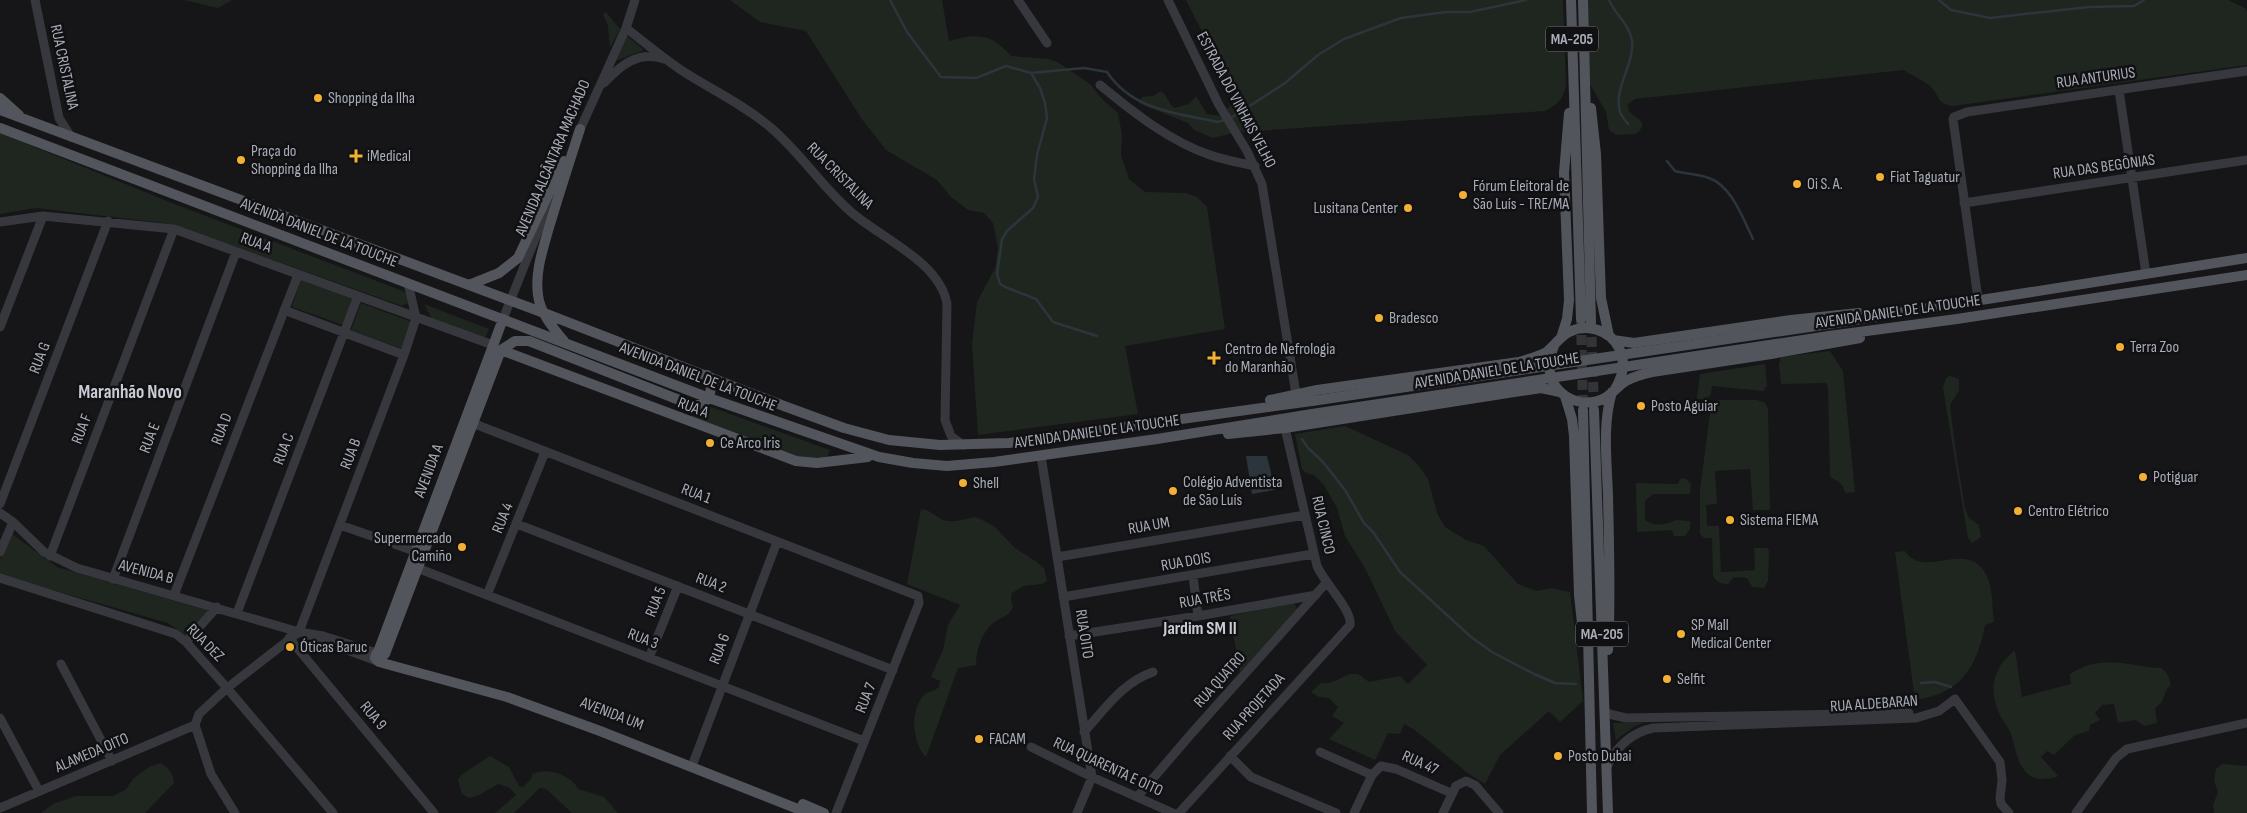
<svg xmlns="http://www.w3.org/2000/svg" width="2247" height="813" viewBox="0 0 2247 813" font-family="'Sofia Sans Condensed',sans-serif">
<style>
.green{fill:#1e261f}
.water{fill:#2c353c}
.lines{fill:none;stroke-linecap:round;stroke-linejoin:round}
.stream{stroke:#2c353c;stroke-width:2.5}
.major-tunnel{stroke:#333438;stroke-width:10;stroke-dasharray:10 5;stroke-linecap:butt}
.minor{stroke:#37383d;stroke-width:9}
.major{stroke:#53555c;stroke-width:10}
.major-bridge{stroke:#53555c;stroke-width:10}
.poi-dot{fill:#f2b134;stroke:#111113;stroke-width:2}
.labels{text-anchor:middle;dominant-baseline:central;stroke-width:5;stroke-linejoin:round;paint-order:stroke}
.shield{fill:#111113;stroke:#7b7e86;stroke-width:1}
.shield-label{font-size:15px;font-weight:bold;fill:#a8adb8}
.street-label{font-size:16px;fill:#a8adb8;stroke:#111113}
.poi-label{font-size:16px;fill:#a8adb8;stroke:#111113;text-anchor:start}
.neighbourhood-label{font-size:18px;font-weight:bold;fill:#c9ccd4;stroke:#111113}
.quarter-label{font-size:19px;font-weight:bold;fill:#c9ccd4;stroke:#111113}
</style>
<rect width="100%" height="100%" fill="#161618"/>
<!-- green -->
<path class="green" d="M 184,0 L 232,0 L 218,8 Z
M 730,0 L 942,0 L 949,41 C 977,34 990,32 1011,56 L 1049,59 L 1059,63 L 1090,84 L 1102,99 L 1118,113 L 1122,135 L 1121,155 L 1129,179 L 1145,192 L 1185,193 L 1197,197 L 1207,207 L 1225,329 L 1125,346 L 1138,414 L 978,435 L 972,344 L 977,302 L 995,268 L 998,248 L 993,223 L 984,213 L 968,210 L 951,197 L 937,180 L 886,150 L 861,118 L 806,31 L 760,22 Z
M 1186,0 L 1563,0 L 1566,85 C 1563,100 1558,104 1545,111 L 1243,132 L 1237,129 L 1229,134 L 1213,138 L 1194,130 L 1188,123 L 1138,103 L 1142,97 L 1153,96 L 1161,91 C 1168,96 1168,103 1174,108 L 1189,104 L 1196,96 L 1207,114 L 1221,116 L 1236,99 Z
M 1587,0 L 2228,0 L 2245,8 L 2247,11 L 2247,65 L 1953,106 C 1935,103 1941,97 1931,87 C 1924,80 1912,76 1904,70 L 1635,99 L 1628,104 C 1625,119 1655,118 1636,134 L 1616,135 L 1609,130 L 1606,112 L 1590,84 Z
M 606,12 L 620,29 L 610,48 L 608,26 L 603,14 Z
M 627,36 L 644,50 L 616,61 L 616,60 Z
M 0,133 L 177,205 L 403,291 L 407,295 L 408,303 L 402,306 L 172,224 L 36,208 L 0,214 Z
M 301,279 L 353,298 L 343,325 L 292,307 Z
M 361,303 L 412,322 L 402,349 L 351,330 Z
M 424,304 L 489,329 L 485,339 L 432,319 Z
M 1830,351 L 1843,371 L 1855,492 L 1845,493 C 1843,481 1837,483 1830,476 L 1828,387 L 1826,383 L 1781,384 L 1779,364 L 1781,357 Z
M 1765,364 L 1767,386 L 1763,391 L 1712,386 L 1711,394 L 1706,399 L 1697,399 L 1700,374 Z
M 1950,376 L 1959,379 L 1959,391 L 1950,405 L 1955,446 L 1965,508 L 1969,518 L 1979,525 L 1981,537 L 1972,543 L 1968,538 L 1943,388 L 1946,378 Z
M 1718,400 L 1757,400 L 1765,403 L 1768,409 L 1770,510 L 1753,510 L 1750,469 L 1715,471 L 1717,504 L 1706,505 L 1707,526 L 1719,526 L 1721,572 L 1755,570 L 1754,548 L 1767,548 L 1769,551 L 1768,581 L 1764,588 L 1752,587 L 1747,578 L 1734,577 L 1728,584 C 1720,584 1717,582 1713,576 L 1712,538 L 1704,538 L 1700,534 L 1700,491 L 1711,405 Z
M 711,407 L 830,450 L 826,460 L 797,456 L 685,416 L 694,416 Z
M 1345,426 L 1408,455 L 1419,466 L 1428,479 L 1437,513 L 1445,527 L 1466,540 L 1484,546 L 1518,584 L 1537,591 L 1551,588 L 1570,592 L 1583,701 L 1560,722 L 1549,711 L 1500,755 L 1485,784 L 1469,774 L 1416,731 L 1404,724 L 1400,734 L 1388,733 L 1375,760 L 1329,739 L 1344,723 L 1332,716 L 1338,707 L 1329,698 L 1319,697 L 1311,692 L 1321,683 L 1330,683 L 1350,674 L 1358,674 L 1369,682 L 1400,676 L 1408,684 L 1427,665 L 1395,631 L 1365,568 L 1345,536 L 1337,508 L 1324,485 L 1314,475 L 1306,473 L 1302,469 L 1295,434 Z
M 1685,478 L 1691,483 L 1690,494 L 1653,494 L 1645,501 L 1645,520 C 1657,528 1664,524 1677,520 C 1680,520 1686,521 1690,521 L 1690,529 L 1685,536 L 1674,536 L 1672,530 L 1637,532 L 1636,483 L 1678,484 L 1680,479 Z
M 921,509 C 930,510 935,516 943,520 C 955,524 965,518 976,517 L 994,526 L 1015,548 L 1037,562 L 1044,568 L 1047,581 L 1042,584 L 1024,586 L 1012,593 L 1011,599 L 1013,607 C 1009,617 999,618 992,624 C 981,634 976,651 976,665 L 958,668 L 926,757 C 911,742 910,708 925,694 C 930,691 935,691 939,687 L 940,681 L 931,677 L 943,650 L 948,625 L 960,605 L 907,584 Z
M 12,534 L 57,567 L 209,611 L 187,636 L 168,623 L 0,575 L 0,560 Z
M 1905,551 C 1925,581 1968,537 1987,576 C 1993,589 1992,608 1994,622 L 1985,625 C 1977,668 1960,694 1915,700 L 1895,552 Z
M 1294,602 L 1297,609 L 1295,613 L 1240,672 L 1230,616 Z
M 2015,650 L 2022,697 L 2071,684 L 2070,674 C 2103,653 2126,666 2161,668 C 2168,673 2171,679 2170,688 L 2168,686 L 2162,702 L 2155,708 L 2157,723 L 2145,726 L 2135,720 L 2118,723 L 2114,704 L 2102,705 L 2095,713 L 2100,720 L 2090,725 L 2089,731 L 2075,735 L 2054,755 L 2047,751 L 2041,757 L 2058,776 C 2053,779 2049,778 2043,779 C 2019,779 2017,753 2011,734 C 2008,726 2001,719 1998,711 C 1988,686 1995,666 2015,650 Z
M 1613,723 L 1644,723 L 1635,726 L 1616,740 Z
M 490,756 L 509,767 L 519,786 L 523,787 L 531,779 L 532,774 C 546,767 571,774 578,789 L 604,797 L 618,813 L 572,813 L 546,789 L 540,788 L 514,813 L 495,813 L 516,795 L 510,788 L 498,784 L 479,795 L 469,798 L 462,794 L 458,780 L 461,775 Z
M 161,763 C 169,768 173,773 174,783 L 145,813 L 41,813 L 53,804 L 76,796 L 113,796 L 126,789 L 134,778 L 149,767 Z
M 2222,764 L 2247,766 L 2247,813 L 2214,813 L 2213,805 L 2218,792 L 2214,781 L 2216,769 Z"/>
<!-- water -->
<path class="water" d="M 1246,456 L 1267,456 L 1275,490 L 1252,494 Z"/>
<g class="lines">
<!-- stream -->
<path class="stream" d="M 890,0 L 907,32 L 941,77 L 976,78 L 1006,66 L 1031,73 L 1084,68 L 1107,72 C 1132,110 1176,113 1217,122 L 1226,120
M 1609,0 C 1615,14 1629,24 1632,40 C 1635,64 1613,88 1620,112 C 1621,116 1626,121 1628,124
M 1939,0 L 1951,10 L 1990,18 L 2089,7 L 2134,6 L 2144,0
M 1031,73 L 1040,88 L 1045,103 L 1047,118 L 1037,155 L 1034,179 L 1038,197 L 1033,208 L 1007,231 L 1002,239 L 997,274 L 1000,284 L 1005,287 L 1036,299 L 1053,322 L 1097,336
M 1231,118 L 1285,83 L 1318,55 L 1344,39 L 1401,18 L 1446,12 L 1470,12 L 1526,0
M 1667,161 L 1675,171 C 1686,174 1698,174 1709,178 C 1732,186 1743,219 1753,239
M 1302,439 L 1308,448 L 1323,462 L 1345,490 L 1364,523 L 1373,532 L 1400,572 L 1471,637 L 1492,652 L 1534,674 L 1555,683 L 1576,684
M 1921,683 L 1935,682 L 1951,687"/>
<!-- major-tunnel -->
<path class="major-tunnel" d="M 1581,320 L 1583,410
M 1591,322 L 1594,409"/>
<!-- minor -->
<path class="minor" d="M 35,0 L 59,118 L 71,137
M 1018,0 L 1047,43
M 1168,0 L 1219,105 L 1247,151 L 1262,184 L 1296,394
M 626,28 C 644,42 662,57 681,70 C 710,89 743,104 770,127 C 800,152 821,186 851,212 C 881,238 940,262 947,304 L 945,420 L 951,436 L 963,445
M 604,83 C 620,66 638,50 664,59
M 1100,85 C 1133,112 1169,141 1210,155 C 1225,160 1240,163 1255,166
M 2119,90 L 2146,274
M 578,134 L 626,28 L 635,0
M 1964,203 L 2247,160
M 0,222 L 43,216 L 174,229 L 493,345
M 1978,299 L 1953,119 L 1954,117 L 1967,112 L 2247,71
M 284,310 L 404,355
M 503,319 L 553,194
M 0,327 L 43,216
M 467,421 L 918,596 L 919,603 L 836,813
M 1041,456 L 1092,777 L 1077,813
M 0,504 L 108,221
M 0,513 L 13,522 L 44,552 L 77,568 L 299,632 L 323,636 L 377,653
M 517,524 L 893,670
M 340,525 L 420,553
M 0,552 L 13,522
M 50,556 L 174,229
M 1057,557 L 1305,515
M 412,566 L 864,741
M 1193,576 L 1198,616
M 0,578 L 176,634 L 186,642 L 227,688 L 333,813
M 113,579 L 236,252
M 174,595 L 298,275
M 487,595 L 545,452
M 1063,597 L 1313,554
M 237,613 L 358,296
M 299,632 L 404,355 L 416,318 L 408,283
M 309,636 L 377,661
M 1069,636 L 1198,616 L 1316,595
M 289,638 L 434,813
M 186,642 L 217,607
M 649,658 L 678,586
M 61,664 L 112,761
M 1955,699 L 2000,762 L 2002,780 L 2000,798 L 2001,804 L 2009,813
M 1605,713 L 1626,718 L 1909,713
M 0,718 L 39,791
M 1084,732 C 1105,709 1123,682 1153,672
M 1031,747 L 1092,777 L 1173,813
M 1320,752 L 1372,775
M 1230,756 L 1251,777 L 1336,813
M 692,766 L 777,542
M 1607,767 C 1616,747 1631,733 1653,728 L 1916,718 L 1939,711 L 1955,699
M 1137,797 L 1192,733 L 1326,583
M 0,808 L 195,725
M 235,813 L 211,774 L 195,725 L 199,714 L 227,688 L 299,632
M 1179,813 L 1350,625 C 1353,611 1323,581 1317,566 L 1285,428
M 1354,813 L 1372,775 L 1381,766 L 1396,769 L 1451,793
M 1443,813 L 1456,786 L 1466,781 L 1475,785 L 1499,813
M 2076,813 L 2116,758 L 2127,749 L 2247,723"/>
<!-- major -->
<path class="major" d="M 1571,0 L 1581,319
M 1583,0 L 1591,322
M 0,98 L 19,115
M 1591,108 L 1596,154 L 1601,298 L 1609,336
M 0,110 L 544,313 L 784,406 L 844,428 L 889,440 L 940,445 L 1009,443 L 1312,401
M 0,128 L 709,398 L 879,457 L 913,463 L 947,466 L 994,462 L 1157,439 L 1312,414
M 469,285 L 499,273 L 518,258 L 564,161
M 1829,324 L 2247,258
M 1829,336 L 1957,319 L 2247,275
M 1561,338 L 1567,319 L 1569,300 L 1564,173 L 1569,113
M 1613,340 L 1634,343 L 1791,320 L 1859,313
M 564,341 C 553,328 540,313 538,295 C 535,273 542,252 548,231 C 558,197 569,163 580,129
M 1554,346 C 1548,360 1547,374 1556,387 C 1567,402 1588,407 1605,398 C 1613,393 1618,386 1626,381 C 1635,376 1643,374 1652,372 L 1771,354 L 1860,338
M 501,350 L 796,461 L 817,463 L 868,457
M 501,350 L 515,341 L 529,341 L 692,405 L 701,405 L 709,398 L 711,388 L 707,375
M 1565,396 L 1572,419 L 1574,436 L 1579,595 L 1582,623
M 1270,400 L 1317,390 L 1519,362 C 1528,359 1537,357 1545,353 C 1554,347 1559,337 1569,332 C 1587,323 1610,330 1619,348 C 1626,362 1623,376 1615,389
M 1583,410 L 1592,813
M 1594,410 L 1608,813
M 1228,434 L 1285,428 L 1528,390 L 1541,388 L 1560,392
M 1608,650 C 1611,599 1609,547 1608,496 C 1607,462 1602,425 1612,392
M 378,652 L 503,319
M 385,654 L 379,652 L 376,654 L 375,658 L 379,662 L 507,697 L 600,731 L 808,813
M 385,654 L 501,350
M 803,804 L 824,813"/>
<!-- major-bridge -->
<path class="major-bridge" d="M 1312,401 L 1829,324
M 1312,414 L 1829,336"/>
</g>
<!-- markers -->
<g class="poi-dot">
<circle cx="318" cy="98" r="5"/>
<path d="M353.5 148.5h5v5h5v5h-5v5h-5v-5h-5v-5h5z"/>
<circle cx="241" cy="160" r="5"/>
<circle cx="1880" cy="177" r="5"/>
<circle cx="1797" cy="184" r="5"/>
<circle cx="1463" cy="195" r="5"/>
<circle cx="1408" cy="208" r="5"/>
<circle cx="1379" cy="318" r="5"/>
<circle cx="2120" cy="347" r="5"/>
<path d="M1211.5 350.5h5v5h5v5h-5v5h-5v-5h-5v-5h5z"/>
<circle cx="1641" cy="406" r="5"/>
<circle cx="710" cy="443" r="5"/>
<circle cx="2143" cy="477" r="5"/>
<circle cx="963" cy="483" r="5"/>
<circle cx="1173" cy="491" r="5"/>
<circle cx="2018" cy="511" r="5"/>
<circle cx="1730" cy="520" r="5"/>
<circle cx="462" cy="547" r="5"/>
<circle cx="1681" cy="634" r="5"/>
<circle cx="290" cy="647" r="5"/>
<circle cx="1667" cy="679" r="5"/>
<circle cx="979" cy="739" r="5"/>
<circle cx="1558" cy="756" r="5"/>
</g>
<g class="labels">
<!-- shield labels -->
<g class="shield">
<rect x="1546" y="26.5" width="52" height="25" rx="4"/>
<rect x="1576" y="621.5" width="52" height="25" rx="4"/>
</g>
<g class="shield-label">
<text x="1572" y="39">MA-205</text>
<text x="1602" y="634">MA-205</text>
</g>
<!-- street labels -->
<g class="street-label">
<text transform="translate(64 67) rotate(78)">RUA CRISTALINA</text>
<text transform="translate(2096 78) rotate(-8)">RUA ANTURIUS</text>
<text transform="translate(1236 100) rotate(62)">ESTRADA DO VINHAIS VELHO</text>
<text transform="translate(553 158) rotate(-67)">AVENIDA ALCÂNTARA MACHADO</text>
<text transform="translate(2104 167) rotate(-8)">RUA DAS BEGÔNIAS</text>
<text transform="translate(840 176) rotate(45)">RUA CRISTALINA</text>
<text transform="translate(319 233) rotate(21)">AVENIDA DANIEL DE LA TOUCHE</text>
<text transform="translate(256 243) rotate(20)">RUA A</text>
<text transform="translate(1898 312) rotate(-8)">AVENIDA DANIEL DE LA TOUCHE</text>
<text transform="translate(40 358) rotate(-69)">RUA G</text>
<text transform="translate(1497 371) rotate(-9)">AVENIDA DANIEL DE LA TOUCHE</text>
<text transform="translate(698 377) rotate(21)">AVENIDA DANIEL DE LA TOUCHE</text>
<text transform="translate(693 408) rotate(21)">RUA A</text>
<text transform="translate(82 429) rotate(-69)">RUA F</text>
<text transform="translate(222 429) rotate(-69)">RUA D</text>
<text transform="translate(1097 432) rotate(-8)">AVENIDA DANIEL DE LA TOUCHE</text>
<text transform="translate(150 438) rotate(-69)">RUA E</text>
<text transform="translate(284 449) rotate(-69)">RUA C</text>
<text transform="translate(351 454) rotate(-69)">RUA B</text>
<text transform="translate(429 471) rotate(-69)">AVENIDA A</text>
<text transform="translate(696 494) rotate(21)">RUA 1</text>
<text transform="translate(503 518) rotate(-68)">RUA 4</text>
<text transform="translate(1323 525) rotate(77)">RUA CINCO</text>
<text transform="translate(1149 526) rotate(-10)">RUA UM</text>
<text transform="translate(1186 562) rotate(-10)">RUA DOIS</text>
<text transform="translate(146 572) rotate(15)">AVENIDA B</text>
<text transform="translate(711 583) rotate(21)">RUA 2</text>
<text transform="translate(1205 599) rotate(-10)">RUA TRÊS</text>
<text transform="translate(656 602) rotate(-68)">RUA 5</text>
<text transform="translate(1084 634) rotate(81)">RUA OITO</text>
<text transform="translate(643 639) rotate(21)">RUA 3</text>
<text transform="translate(205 643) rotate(45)">RUA DEZ</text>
<text transform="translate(720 649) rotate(-69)">RUA 6</text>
<text transform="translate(1220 680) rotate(-48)">RUA QUATRO</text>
<text transform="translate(866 698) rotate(-68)">RUA 7</text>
<text transform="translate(1874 704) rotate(-4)">RUA ALDEBARAN</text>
<text transform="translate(1254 707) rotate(-48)">RUA PROJETADA</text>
<text transform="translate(612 714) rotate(21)">AVENIDA UM</text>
<text transform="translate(373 716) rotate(50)">RUA 9</text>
<text transform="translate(92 753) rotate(-23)">ALAMEDA OITO</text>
<text transform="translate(1420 763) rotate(24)">RUA 47</text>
<text transform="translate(1108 767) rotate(25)">RUA QUARENTA E OITO</text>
</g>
<!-- poi labels -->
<g class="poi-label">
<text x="328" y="98">Shopping da Ilha</text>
<text x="251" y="151">Praça do<tspan x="251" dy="18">Shopping da Ilha</tspan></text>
<text x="367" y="156">iMedical</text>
<text x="1890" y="177">Fiat Taguatur</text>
<text x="1807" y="184">Oi S. A.</text>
<text x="1473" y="186">Fórum Eleitoral de<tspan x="1473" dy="18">São Luís - TRE/MA</tspan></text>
<text x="1398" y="208" text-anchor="end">Lusitana Center</text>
<text x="1389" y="318">Bradesco</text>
<text x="2130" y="347">Terra Zoo</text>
<text x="1225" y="349">Centro de Nefrologia<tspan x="1225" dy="18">do Maranhão</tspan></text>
<text x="1651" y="406">Posto Aguiar</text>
<text x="720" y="443">Ce Arco Iris</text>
<text x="2153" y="477">Potiguar</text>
<text x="1183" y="482">Colégio Adventista<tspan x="1183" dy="18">de São Luís</tspan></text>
<text x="973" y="483">Shell</text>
<text x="2028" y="511">Centro Elétrico</text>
<text x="1740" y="520">Sistema FIEMA</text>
<text x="452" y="538" text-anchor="end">Supermercado<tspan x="452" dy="18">Camiño</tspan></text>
<text x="1691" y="625">SP Mall<tspan x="1691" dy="18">Medical Center</tspan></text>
<text x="300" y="647">Óticas Baruc</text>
<text x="1677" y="679">Selfit</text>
<text x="989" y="739">FACAM</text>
<text x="1568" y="756">Posto Dubai</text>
</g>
<!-- neighbourhood labels -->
<g class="neighbourhood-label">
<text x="1200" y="628">Jardim SM II</text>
</g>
<!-- quarter labels -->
<g class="quarter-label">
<text x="130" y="392">Maranhão Novo</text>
</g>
</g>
</svg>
